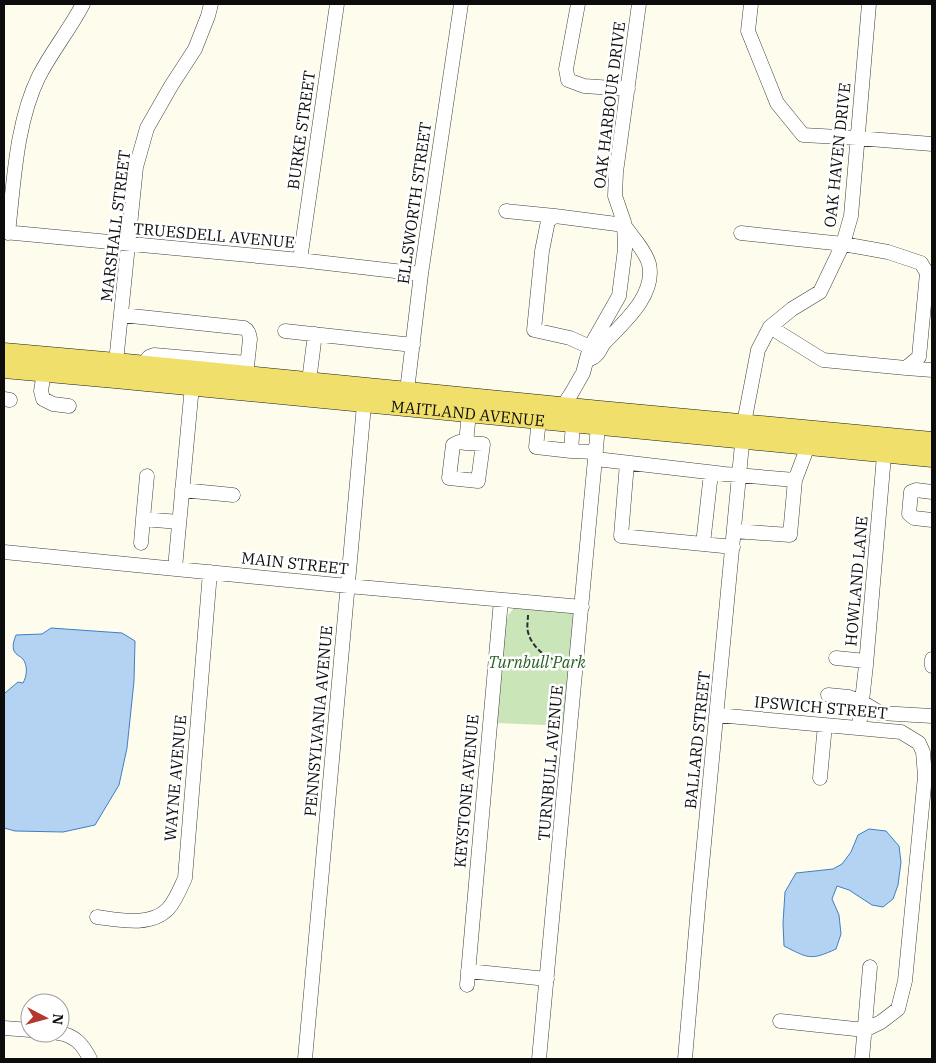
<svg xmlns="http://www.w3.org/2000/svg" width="936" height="1063" viewBox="0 0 936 1063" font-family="'IBM Plex Serif',serif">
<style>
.green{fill:#cae6b9}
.water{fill:#b4d3f2;stroke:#407fc4}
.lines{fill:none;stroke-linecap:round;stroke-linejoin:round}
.minor-casing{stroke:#3f3f3f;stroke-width:15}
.major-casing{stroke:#1d1d1d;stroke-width:19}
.path{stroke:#2e2e2e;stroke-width:2;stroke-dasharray:5 2.5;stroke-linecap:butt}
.minor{stroke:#fff;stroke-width:14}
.major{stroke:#f0e06b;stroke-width:18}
.labels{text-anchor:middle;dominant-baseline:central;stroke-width:5;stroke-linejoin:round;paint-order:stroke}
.street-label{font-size:16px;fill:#0c0c0c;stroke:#fff}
.park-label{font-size:16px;font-style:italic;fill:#265f21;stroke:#fff}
</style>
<rect width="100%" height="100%" fill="#fefded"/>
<!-- green -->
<path class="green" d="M 522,607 L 571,612 L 575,616 L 566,726 L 496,723 L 506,624 L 508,615 L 514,608 Z"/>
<!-- water -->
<path class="water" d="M 51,628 L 122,633 L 135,641 L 134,681 L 127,748 L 119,785 L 95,825 L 63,832 L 15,831 L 4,828 L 4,693 L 5,693 L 18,682 L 23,683 C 27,676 28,666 23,659 C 20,656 16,655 14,651 C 12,646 14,640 16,635 L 42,634 Z
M 869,829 L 886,831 L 899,846 L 901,862 L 898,885 L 893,899 L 883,907 L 872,905 L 849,890 L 837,886 L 832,899 L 839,915 L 841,934 L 836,949 C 810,961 808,958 784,946 L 783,923 L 785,892 L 796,873 L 833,869 L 842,864 L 851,852 L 858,835 Z"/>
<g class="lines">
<!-- minor casing -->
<g class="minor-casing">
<path id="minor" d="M 578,4 L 566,69 L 568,80 L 584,86 L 628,89
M 751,4 L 748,31 L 777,103 L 803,135 L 857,138 L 932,144
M 506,211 L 555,216
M 4,232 L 300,260 L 421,274
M 8,233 C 14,181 16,123 39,76 C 52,51 70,29 83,4
M 741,233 L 843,244 L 888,252 L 921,263 L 927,273 L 919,357 L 906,368 L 823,360 L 770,327
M 300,260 L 337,4
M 122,315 L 244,328 C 249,331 249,334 250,339 L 246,375
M 285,331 L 413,345
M 586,361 C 589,359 594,358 596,355 C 600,352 601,346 605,342 C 624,322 656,295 649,264 C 645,250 632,237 624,225 L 555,216 L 548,221 L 542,251 L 534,330 L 570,338 L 590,347
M 143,365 L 149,357 L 154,355 L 247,363
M 906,368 L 932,370
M 44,372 L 41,391 L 43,399 L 53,404 L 69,406
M 115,372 L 136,167 L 147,128 L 171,86 L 195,49 L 208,16 L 211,4
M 309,381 L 315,334
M 4,399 L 10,400
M 406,399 L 421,274 L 461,4
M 563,406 L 571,394 L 583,373 L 590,347 L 619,296 L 625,249 L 624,222 L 615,196 L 616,172 L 639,4
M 539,420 L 536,447 L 571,451 L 573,423
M 466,443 L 483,444 L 478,481 L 449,478 L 453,445 L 459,442 L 466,443 L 469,413
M 571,451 L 596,452
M 596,459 L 725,474 L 795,480
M 627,463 L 621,536 L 703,544 L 711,473
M 182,490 L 233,495
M 932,492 L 916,490 L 911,492 L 909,514 L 914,518 L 932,520
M 143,519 L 147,476
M 734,531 L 790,535 L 795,480 L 808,446
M 141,543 L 143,519 L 179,522
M 703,544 L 733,547
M 4,552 L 348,586 L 582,607
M 175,568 L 192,386
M 836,658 L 866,661
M 932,666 L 932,659
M 828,695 L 849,697 L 862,702 L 880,713 L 932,716
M 717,715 L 901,732 L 919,743 L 923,752 L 925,776 L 905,981 L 898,1009 L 881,1022 L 865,1030 L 780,1021
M 859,728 L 866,665 L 885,444
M 820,778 L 825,725
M 97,917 C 120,920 150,927 168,909 C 176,900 180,889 185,878 L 210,572
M 468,971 L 547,979
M 467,985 L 501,600
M 4,1028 L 30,1030
M 58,1033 C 75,1035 83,1045 90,1059
M 305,1059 L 365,394
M 539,1059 L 599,416
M 685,1059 L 699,896 L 744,423 L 758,350 L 770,327 L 792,309 L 820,292 L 843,244 L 851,216 L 869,4
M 862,1059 L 870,967"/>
</g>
<!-- major casing -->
<g class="major-casing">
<g id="major">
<path d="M 4,352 L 116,362 L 600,410 L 932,441"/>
<path id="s1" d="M 4,369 L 115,379 L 932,458"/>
</g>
</g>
<!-- path -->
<path class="path" d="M 528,615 C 528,621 526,629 529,635 C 532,645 543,656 553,659 C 557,660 562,660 565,660"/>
<!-- minor -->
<use href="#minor" class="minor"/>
<!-- major -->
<use href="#major" class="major"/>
</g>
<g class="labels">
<!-- street labels -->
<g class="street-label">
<text transform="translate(609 105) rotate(-83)">OAK HARBOUR DRIVE</text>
<text transform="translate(301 130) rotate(-82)">BURKE STREET</text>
<text transform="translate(837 155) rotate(-84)">OAK HAVEN DRIVE</text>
<text transform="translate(414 203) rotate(-82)">ELLSWORTH STREET</text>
<text transform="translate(115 226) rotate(-83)">MARSHALL STREET</text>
<text transform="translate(214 235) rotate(5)">TRUESDELL AVENUE</text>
<text stroke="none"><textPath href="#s1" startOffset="466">MAITLAND AVENUE</textPath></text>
<text transform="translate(295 563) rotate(6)">MAIN STREET</text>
<text transform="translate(856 581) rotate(-85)">HOWLAND LANE</text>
<text transform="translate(821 707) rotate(5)">IPSWICH STREET</text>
<text transform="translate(318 721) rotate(-85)">PENNSYLVANIA AVENUE</text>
<text transform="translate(697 740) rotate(-84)">BALLARD STREET</text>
<text transform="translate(550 763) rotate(-85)">TURNBULL AVENUE</text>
<text transform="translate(175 778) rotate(-85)">WAYNE AVENUE</text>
<text transform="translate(466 791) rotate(-85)">KEYSTONE AVENUE</text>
</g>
<!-- park labels -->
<g class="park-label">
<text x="537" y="662">Turnbull Park</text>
</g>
</g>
<!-- border -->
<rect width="936" height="1063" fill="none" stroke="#0c0c0c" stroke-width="10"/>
<!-- north arrow -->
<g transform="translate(45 1018) rotate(96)"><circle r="24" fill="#ffffff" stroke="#9e9e9e"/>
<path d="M0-4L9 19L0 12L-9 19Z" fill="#b3382d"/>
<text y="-8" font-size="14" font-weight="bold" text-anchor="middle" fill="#0c0c0c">N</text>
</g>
</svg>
